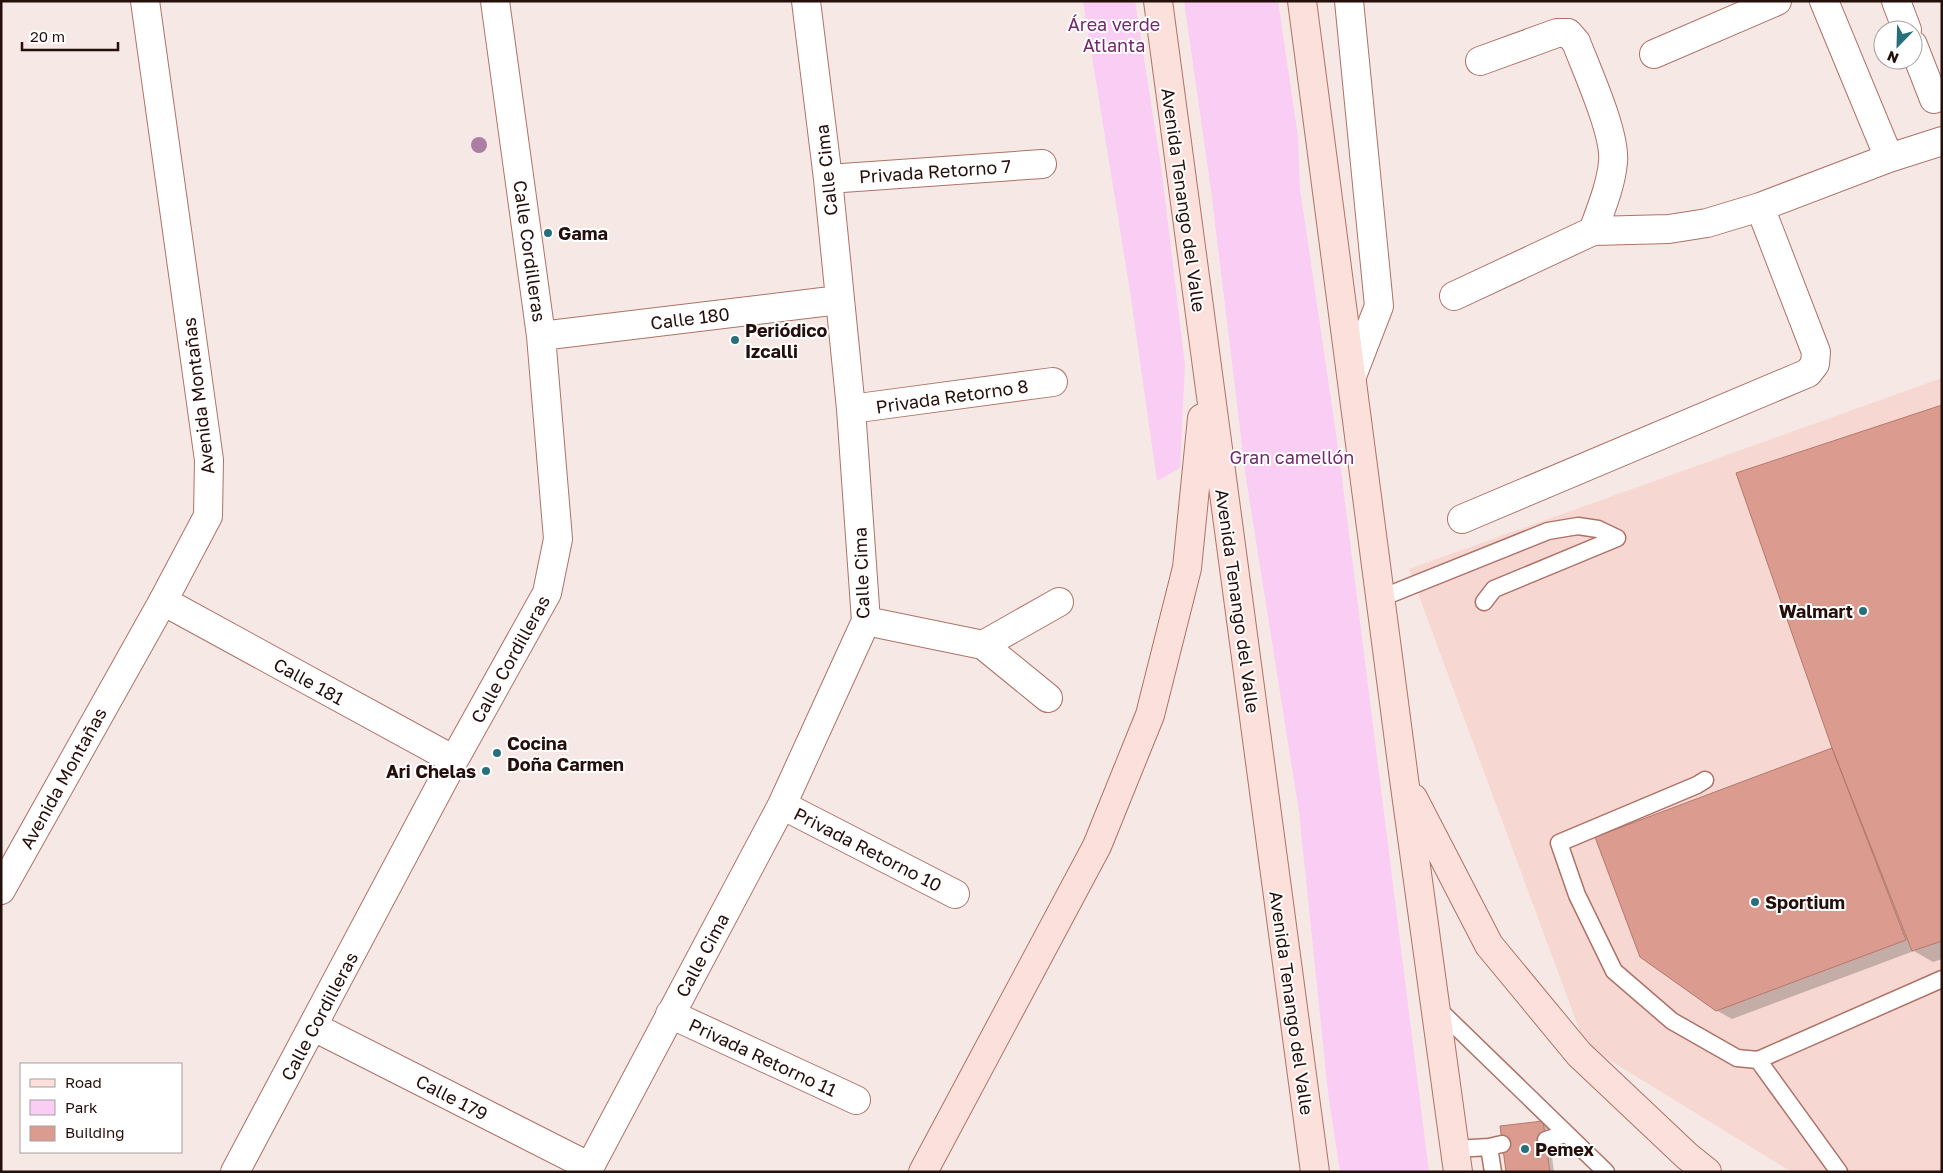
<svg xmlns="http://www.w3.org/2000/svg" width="1943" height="1173" viewBox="0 0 1943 1173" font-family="'Golos Text',sans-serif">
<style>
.built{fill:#f6d7d1}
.green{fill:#facdf4}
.shadow{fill:#0003}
.building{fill:#db9b8f;stroke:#b5786d}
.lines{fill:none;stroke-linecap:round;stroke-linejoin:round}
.service-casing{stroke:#ae7267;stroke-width:19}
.minor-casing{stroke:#ae7267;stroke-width:30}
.tertiary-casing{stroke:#ae7267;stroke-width:30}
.secondary-casing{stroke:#ae7267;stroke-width:30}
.service{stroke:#fff;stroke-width:16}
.minor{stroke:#fff;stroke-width:28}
.tertiary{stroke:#fff;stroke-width:28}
.secondary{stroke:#fce0db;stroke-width:28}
.tree{fill:#ad7ea3}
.poi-dot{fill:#286f7c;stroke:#fff;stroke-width:2}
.labels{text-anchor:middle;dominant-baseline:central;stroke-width:4;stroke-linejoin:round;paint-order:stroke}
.park-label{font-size:18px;fill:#72286d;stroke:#fff}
.street-label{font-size:18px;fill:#250f0b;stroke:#fff}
.poi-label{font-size:18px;font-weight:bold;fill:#250f0b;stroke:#fff;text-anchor:start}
</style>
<rect width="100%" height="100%" fill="#f6e8e5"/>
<!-- built -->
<path class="built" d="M 1942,378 L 1942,1172 L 1792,1172 L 1585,1045 L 1409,569 Z"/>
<!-- green -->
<path class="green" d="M 1083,1 L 1135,1 L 1162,173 L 1185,365 L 1180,468 L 1157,481 L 1130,291 Z
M 1184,1 L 1278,1 L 1298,137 L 1300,189 L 1339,454 L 1429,1172 L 1340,1172 L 1328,1092 L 1299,812 L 1246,478 L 1211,190 Z"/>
<!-- shadow -->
<path class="shadow" d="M 1942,407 L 1942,959 L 1933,962 L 1914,951 L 1732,1019 L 1716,1010 L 1596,838 L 1834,748 Z
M 1543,1122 L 1548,1125 L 1554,1172 L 1507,1172 Z"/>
<!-- building -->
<path class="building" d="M 1942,405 L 1942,941 L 1912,951 L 1832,748 L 1736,473 Z
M 1832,748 L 1906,940 L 1716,1011 L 1640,957 L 1595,837 Z
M 1543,1121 L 1550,1172 L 1506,1172 L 1500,1126 Z"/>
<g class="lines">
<!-- service casing -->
<g class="service-casing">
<path id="service" d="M 1381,598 L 1548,531 L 1578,526 L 1598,529 L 1617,538
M 1484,602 L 1494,589 L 1617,538
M 1705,780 L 1697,785 L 1559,843 L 1577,895 L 1614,971 L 1672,1021 L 1737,1058 L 1758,1060 L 1942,979
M 1436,1007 L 1606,1172
M 1758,1060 L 1839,1172
M 1546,1140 L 1565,1134
M 1455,1149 L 1489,1147
M 1493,1172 L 1489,1147 L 1502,1144"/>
</g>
<!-- minor casing -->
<g class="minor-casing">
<path id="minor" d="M 1349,1 L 1379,306 L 1352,376
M 1824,1 L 1889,158
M 1896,1 L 1907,30
M 1913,45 L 1934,99
M 1654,54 L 1777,1
M 1480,61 L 1557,33 L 1568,33 L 1576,42 C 1587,71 1616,134 1613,162 C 1611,185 1601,209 1593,231
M 828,179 L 1042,164
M 1454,296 L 1593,231 L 1669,229 L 1707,223 L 1760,207 L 1889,158 L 1942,141
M 541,336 L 839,300
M 851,409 L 1053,382
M 1462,519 L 1808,373 L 1815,364 L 1816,352 L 1760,207
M 163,601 L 454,760
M 866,621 L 983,645 L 1048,698
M 983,645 L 1059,602
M 782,805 L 955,894
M 670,1014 L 856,1100
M 314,1027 L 590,1167
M 235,1172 L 454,760 L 547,593 L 558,539 L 541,336 L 495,1
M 587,1172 L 782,805 L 866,621 L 851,409 L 828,179 L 806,1"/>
</g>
<!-- tertiary casing -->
<g class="tertiary-casing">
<path id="tertiary" d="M 1,890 L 163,601 L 208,516 L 209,460 L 145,1"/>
</g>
<!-- secondary casing -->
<g class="secondary-casing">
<path id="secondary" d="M 1158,1 L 1315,1172
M 1302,1 L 1404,779 L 1458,1172
M 1413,798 L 1489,945 L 1579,1054 L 1687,1156 L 1707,1172
M 923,1172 L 1097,846 L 1150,715 L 1187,568 L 1202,418"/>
</g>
<!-- service -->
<use href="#service" class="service"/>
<!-- minor -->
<use href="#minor" class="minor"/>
<!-- tertiary -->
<use href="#tertiary" class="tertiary"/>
<!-- secondary -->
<use href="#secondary" class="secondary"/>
</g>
<!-- trees -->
<circle class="tree" cx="479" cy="145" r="8"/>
<!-- markers -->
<g class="poi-dot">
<circle cx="548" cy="233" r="5"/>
<circle cx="735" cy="340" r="5"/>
<circle cx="1863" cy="611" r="5"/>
<circle cx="497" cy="753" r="5"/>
<circle cx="486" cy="771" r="5"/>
<circle cx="1755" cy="902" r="5"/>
<circle cx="1525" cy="1149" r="5"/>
</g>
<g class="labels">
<!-- park labels -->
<g class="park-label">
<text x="1114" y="24">Área verde<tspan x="1114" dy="21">Atlanta</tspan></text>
<text x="1292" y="457">Gran camellón</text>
</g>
<!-- street labels -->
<g class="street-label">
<text transform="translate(826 170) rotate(-96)">Calle Cima</text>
<text transform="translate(935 171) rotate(-4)">Privada Retorno 7</text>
<text transform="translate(1184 200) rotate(82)">Avenida Tenango del Valle</text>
<text transform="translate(530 251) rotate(82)">Calle Cordilleras</text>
<text transform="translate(690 318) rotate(-7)">Calle 180</text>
<text transform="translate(198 396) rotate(-97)">Avenida Montañas</text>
<text transform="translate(952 396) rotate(-8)">Privada Retorno 8</text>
<text transform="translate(861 573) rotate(-92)">Calle Cima</text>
<text transform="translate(1238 601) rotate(82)">Avenida Tenango del Valle</text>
<text transform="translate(510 659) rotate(-61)">Calle Cordilleras</text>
<text transform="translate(309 681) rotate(29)">Calle 181</text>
<text transform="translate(63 778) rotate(-61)">Avenida Montañas</text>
<text transform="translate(868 849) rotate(27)">Privada Retorno 10</text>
<text transform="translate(702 955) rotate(-62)">Calle Cima</text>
<text transform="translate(1292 1003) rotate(82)">Avenida Tenango del Valle</text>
<text transform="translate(319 1016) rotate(-62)">Calle Cordilleras</text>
<text transform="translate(763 1057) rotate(25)">Privada Retorno 11</text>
<text transform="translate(452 1097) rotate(27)">Calle 179</text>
</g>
<!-- poi labels -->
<g class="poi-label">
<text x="558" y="233">Gama</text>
<text x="745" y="330">Periódico<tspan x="745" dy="21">Izcalli</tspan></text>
<text x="1853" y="611" text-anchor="end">Walmart</text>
<text x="507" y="743">Cocina<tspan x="507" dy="21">Doña Carmen</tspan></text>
<text x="476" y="771" text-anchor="end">Ari Chelas</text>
<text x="1765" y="902">Sportium</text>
<text x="1535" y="1149">Pemex</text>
</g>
</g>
<!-- border -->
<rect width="1943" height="1173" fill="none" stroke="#250f0b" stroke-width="5"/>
<!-- legend -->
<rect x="20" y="1063" width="162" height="90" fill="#ffffff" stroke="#a89f9d"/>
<rect x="30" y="1079" width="25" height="8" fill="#fce0db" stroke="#a89f9d"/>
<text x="65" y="1088" font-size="15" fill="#250f0b">Road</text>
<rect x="30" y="1100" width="25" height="15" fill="#facdf4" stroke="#a89f9d"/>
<text x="65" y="1113" font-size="15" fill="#250f0b">Park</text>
<rect x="30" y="1126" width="25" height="15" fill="#db9b8f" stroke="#a89f9d"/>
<text x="65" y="1138" font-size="15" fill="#250f0b">Building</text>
<!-- north arrow -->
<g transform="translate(1898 45) rotate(203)"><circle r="24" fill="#ffffff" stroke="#a89f9d"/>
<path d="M0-4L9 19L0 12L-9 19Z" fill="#286f7c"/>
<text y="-8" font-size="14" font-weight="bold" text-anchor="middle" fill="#250f0b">N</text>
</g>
<!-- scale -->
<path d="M22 42v8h96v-8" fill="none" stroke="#250f0b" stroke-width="2.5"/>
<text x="30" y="42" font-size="15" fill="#250f0b" stroke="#ffffff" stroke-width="4" paint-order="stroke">20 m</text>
</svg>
